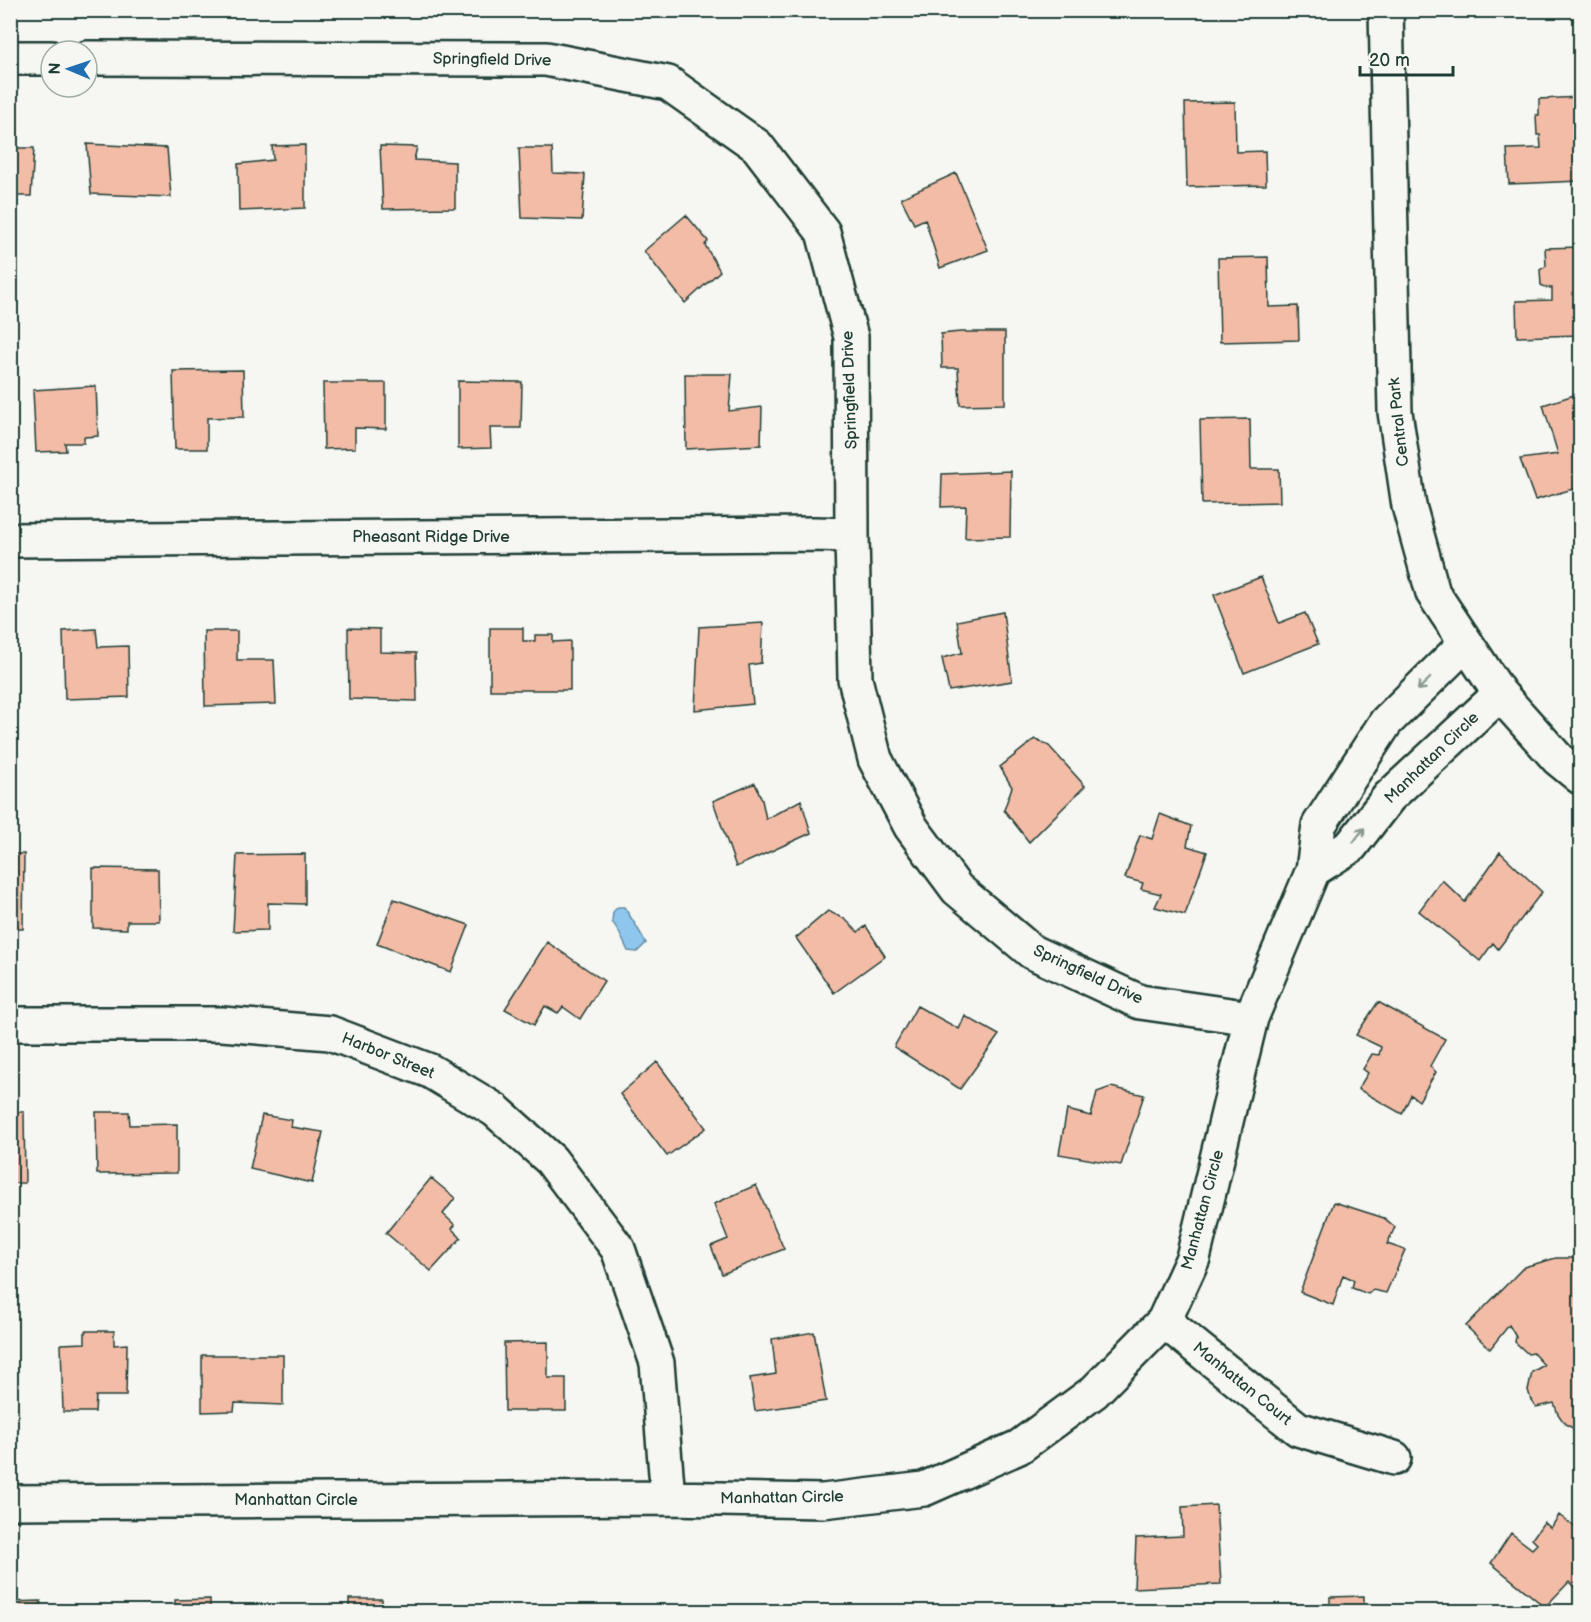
<svg xmlns="http://www.w3.org/2000/svg" width="1591" height="1622" viewBox="0 0 1591 1622" font-family="'Balsamiq Sans',sans-serif">
<style>
.water{fill:#8fc6ed;stroke:#628fa3;stroke-width:1.5}
.building{fill:#f3bca7;stroke:#1f3d34;stroke-width:1.5}
.lines{fill:none;stroke-linecap:round;stroke-linejoin:round}
.minor-casing{stroke:#1f3d34;stroke-width:38}
.minor{stroke:#f6f6f2;stroke-width:33}
.oneway{stroke:#8a9a93}
.labels{text-anchor:middle;dominant-baseline:central;stroke-width:4.5;stroke-linejoin:round;paint-order:stroke}
.street-label{font-size:16px;fill:#1f3d34;stroke:#f6f6f2}
</style>
<rect width="100%" height="100%" fill="#f6f6f2"/>
<filter id="ink" filterUnits="userSpaceOnUse"><feTurbulence type="fractalNoise" baseFrequency=".0167" numOctaves="2"/><feDisplacementMap in="SourceGraphic" scale="12" xChannelSelector="R" yChannelSelector="G"/><feConvolveMatrix kernelMatrix="1 2 1 2 8 2 1 2 1" color-interpolation-filters="sRGB"/></filter>
<g filter="url(#ink)">
<!-- water -->
<path class="water" d="M 618,907 L 624,907 C 632,919 639,930 646,943 L 637,952 L 628,951 C 624,943 617,926 612,922 L 613,912 Z"/>
<!-- building -->
<path class="building" d="M 1580,97 L 1580,181 L 1509,184 L 1507,149 L 1541,148 L 1540,135 L 1537,135 L 1536,115 L 1539,115 L 1539,99 Z
M 1235,102 L 1236,152 L 1265,151 L 1266,185 L 1187,187 L 1185,103 Z
M 87,144 L 167,148 L 171,197 L 91,194 Z
M 305,145 L 305,208 L 239,211 L 238,164 L 273,160 L 272,146 Z
M 380,146 L 417,147 L 414,160 L 455,162 L 455,208 L 383,209 Z
M 10,148 L 34,148 L 31,196 L 10,196 Z
M 519,148 L 552,148 L 553,173 L 585,174 L 582,220 L 522,218 Z
M 956,173 L 988,250 L 940,268 L 925,219 L 914,224 L 901,198 Z
M 686,215 L 708,241 L 705,245 L 720,271 L 685,303 L 644,251 Z
M 1580,247 L 1580,335 L 1517,337 L 1516,301 L 1552,300 L 1552,288 L 1547,288 L 1541,285 L 1540,270 L 1546,266 L 1545,248 Z
M 1268,257 L 1269,307 L 1298,306 L 1299,340 L 1220,342 L 1218,258 Z
M 960,332 L 1005,332 L 1005,404 L 960,405 L 958,368 L 942,368 L 941,334 Z
M 243,370 L 244,417 L 207,418 L 207,449 L 175,449 L 173,371 Z
M 685,374 L 732,374 L 729,411 L 762,407 L 761,445 L 686,449 Z
M 458,381 L 522,382 L 521,428 L 490,428 L 491,448 L 458,449 Z
M 323,383 L 386,383 L 386,429 L 355,428 L 355,448 L 324,449 Z
M 96,386 L 98,436 L 84,437 L 84,443 L 65,443 L 66,451 L 36,452 L 33,390 Z
M 1580,393 L 1580,487 L 1535,500 L 1520,459 L 1558,454 L 1543,405 Z
M 1250,419 L 1251,469 L 1279,469 L 1280,502 L 1202,504 L 1200,420 Z
M 1011,471 L 1010,537 L 965,538 L 966,506 L 941,507 L 942,474 Z
M 1261,577 L 1279,623 L 1305,613 L 1318,644 L 1244,673 L 1214,595 Z
M 1003,612 L 1012,681 L 949,691 L 942,658 L 962,653 L 957,621 Z
M 763,623 L 761,663 L 749,665 L 753,704 L 695,710 L 699,627 Z
M 348,628 L 380,629 L 380,652 L 416,653 L 417,701 L 349,699 Z
M 490,628 L 523,628 L 523,641 L 535,641 L 535,635 L 553,635 L 553,642 L 570,641 L 570,690 L 490,690 Z
M 96,629 L 98,647 L 128,646 L 129,697 L 65,699 L 63,631 Z
M 204,631 L 237,631 L 237,660 L 274,660 L 276,704 L 205,706 Z
M 1035,739 L 1049,746 L 1085,786 L 1029,842 L 1004,810 L 1012,787 L 1000,767 Z
M 755,783 L 762,800 L 766,819 L 801,800 L 811,833 L 736,867 L 713,801 Z
M 1160,814 L 1191,826 L 1187,846 L 1207,852 L 1185,915 L 1155,907 L 1161,894 L 1141,889 L 1143,883 L 1125,878 L 1140,835 L 1152,839 Z
M 1500,852 L 1542,892 L 1498,949 L 1493,943 L 1480,961 L 1419,911 L 1442,880 L 1465,902 Z
M 10,854 L 24,854 L 23,929 L 10,929 Z
M 305,854 L 305,904 L 268,903 L 268,930 L 233,931 L 237,855 Z
M 93,868 L 158,869 L 159,921 L 127,921 L 127,929 L 93,928 Z
M 394,899 L 469,925 L 451,972 L 377,944 Z
M 828,911 L 845,919 L 858,932 L 866,926 L 885,956 L 834,993 L 796,938 Z
M 547,942 L 604,981 L 580,1019 L 563,1007 L 558,1013 L 545,1006 L 534,1025 L 505,1009 Z
M 1378,1002 L 1445,1039 L 1430,1066 L 1436,1072 L 1419,1101 L 1411,1095 L 1402,1114 L 1358,1089 L 1368,1073 L 1363,1069 L 1372,1054 L 1379,1055 L 1381,1047 L 1356,1035 Z
M 917,1006 L 959,1029 L 965,1016 L 999,1035 L 960,1089 L 894,1047 Z
M 657,1062 L 706,1128 L 667,1156 L 620,1094 Z
M 1111,1087 L 1144,1095 L 1121,1165 L 1059,1154 L 1067,1110 L 1091,1116 L 1097,1092 Z
M 10,1112 L 24,1112 L 25,1183 L 10,1183 Z
M 96,1112 L 129,1112 L 130,1125 L 177,1124 L 177,1173 L 97,1174 Z
M 262,1115 L 292,1120 L 291,1127 L 323,1132 L 312,1183 L 250,1169 Z
M 431,1178 L 455,1198 L 443,1214 L 455,1225 L 452,1229 L 461,1238 L 431,1271 L 386,1233 Z
M 756,1185 L 784,1249 L 722,1274 L 711,1246 L 728,1239 L 714,1204 Z
M 1334,1202 L 1384,1218 L 1395,1227 L 1387,1244 L 1405,1250 L 1386,1293 L 1373,1290 L 1368,1294 L 1352,1288 L 1354,1280 L 1343,1275 L 1333,1305 L 1300,1292 Z
M 1556,1258 L 1580,1258 L 1580,1432 L 1565,1424 L 1558,1414 L 1554,1403 L 1536,1407 L 1531,1400 L 1528,1390 L 1532,1372 L 1544,1365 L 1533,1353 L 1528,1354 L 1515,1342 L 1516,1337 L 1509,1325 L 1490,1349 L 1466,1326 L 1524,1267 Z
M 85,1331 L 114,1331 L 114,1345 L 127,1344 L 126,1396 L 96,1396 L 95,1412 L 63,1412 L 61,1344 L 85,1343 Z
M 814,1332 L 826,1401 L 755,1411 L 750,1378 L 776,1374 L 772,1339 Z
M 548,1342 L 548,1378 L 566,1378 L 566,1411 L 505,1411 L 504,1343 Z
M 202,1355 L 283,1355 L 283,1405 L 235,1403 L 234,1411 L 202,1412 Z
M 1216,1505 L 1221,1584 L 1134,1588 L 1136,1538 L 1183,1536 L 1182,1507 Z
M 1559,1515 L 1580,1531 L 1580,1584 L 1576,1589 L 1569,1582 L 1545,1607 L 1491,1563 L 1511,1533 L 1532,1549 L 1537,1544 L 1532,1539 L 1544,1522 L 1551,1528 Z
M 1364,1596 L 1364,1612 L 1330,1612 L 1330,1597 Z
M 210,1599 L 210,1612 L 175,1612 L 175,1600 Z
M 349,1599 L 382,1599 L 382,1612 L 349,1612 Z
M 41,1601 L 41,1612 L 10,1612 L 10,1602 Z"/>
<g class="lines">
<!-- minor casing -->
<g class="minor-casing">
<path id="minor" d="M 1386,10 L 1395,412 L 1409,506 L 1433,593 L 1500,694 L 1558,759 L 1580,777
M 10,58 L 51,58
M 87,58 L 546,59 L 668,83 L 757,146 L 823,232 L 851,337 L 852,535 L 855,679 L 875,759 L 911,827 L 957,889 L 1032,952 L 1140,1002 L 1251,1018
M 10,540 L 814,534 L 852,535
M 1313,870 L 1351,846 L 1389,797 L 1500,694
M 10,1024 L 222,1024 L 330,1033 L 430,1071 L 495,1110 L 551,1160 L 618,1249 L 657,1363 L 668,1498
M 1164,1321 L 1298,1429 L 1394,1458
M 10,1502 L 668,1498 L 823,1501 L 924,1489 L 1019,1447 L 1094,1392 L 1164,1321 L 1193,1258 L 1251,1018 L 1313,870 L 1319,825 L 1386,722 L 1466,643"/>
</g>
<!-- minor -->
<use href="#minor" class="minor"/>
</g>
<!-- one-way arrows -->
<defs><path id="oneway-shaft" d="M-6 0H5M1.5-3L5.5 0L1.5 3" fill="none" stroke-width="1.6" stroke-linecap="round" stroke-linejoin="round" transform="scale(1.5)"/></defs>
<g class="oneway">
<use href="#oneway-shaft" transform="translate(1424 684) rotate(136)"/>
<use href="#oneway-shaft" transform="translate(1359 835) rotate(-52)"/>
</g>
</g>
<g class="labels">
<!-- street labels -->
<g class="street-label">
<text transform="translate(492 60) rotate(1)">Springfield Drive</text>
<text transform="translate(850 390) rotate(-92)">Springfield Drive</text>
<text transform="translate(1399 422) rotate(-96)">Central Park</text>
<text x="431" y="537">Pheasant Ridge Drive</text>
<text transform="translate(1432 758) rotate(-44)">Manhattan Circle</text>
<text transform="translate(1088 975) rotate(25)">Springfield Drive</text>
<text transform="translate(388 1056) rotate(22)">Harbor Street</text>
<text transform="translate(1203 1210) rotate(-75)">Manhattan Circle</text>
<text transform="translate(1242 1384) rotate(39)">Manhattan Court</text>
<text transform="translate(782 1498) rotate(-1)">Manhattan Circle</text>
<text x="296" y="1500">Manhattan Circle</text>
</g>
</g>
<!-- margin -->
<rect width="1591" height="1622" fill="none" stroke="#f6f6f2" stroke-width="36"/>
<rect x="18" y="18" width="1555" height="1586" fill="none" stroke="#1f3d34" stroke-width="2" filter="url(#ink)"/>
<!-- north arrow -->
<g transform="translate(69 69) rotate(272)"><circle r="28" fill="#f6f6f2" stroke="#a0aca6" stroke-width="1.5"/>
<path d="M0-4.5L10 22L0 15L-10 22Z" fill="#1f6fb2"/>
<text y="-9" font-size="16" font-weight="bold" text-anchor="middle" fill="#1f3d34">N</text>
</g>
<!-- scale -->
<path d="M1360 66v9h93v-9" fill="none" stroke="#1f3d34" stroke-width="3"/>
<text x="1369" y="66" font-size="18" fill="#1f3d34" stroke="#f6f6f2" stroke-width="4.5" paint-order="stroke">20 m</text>
</svg>
